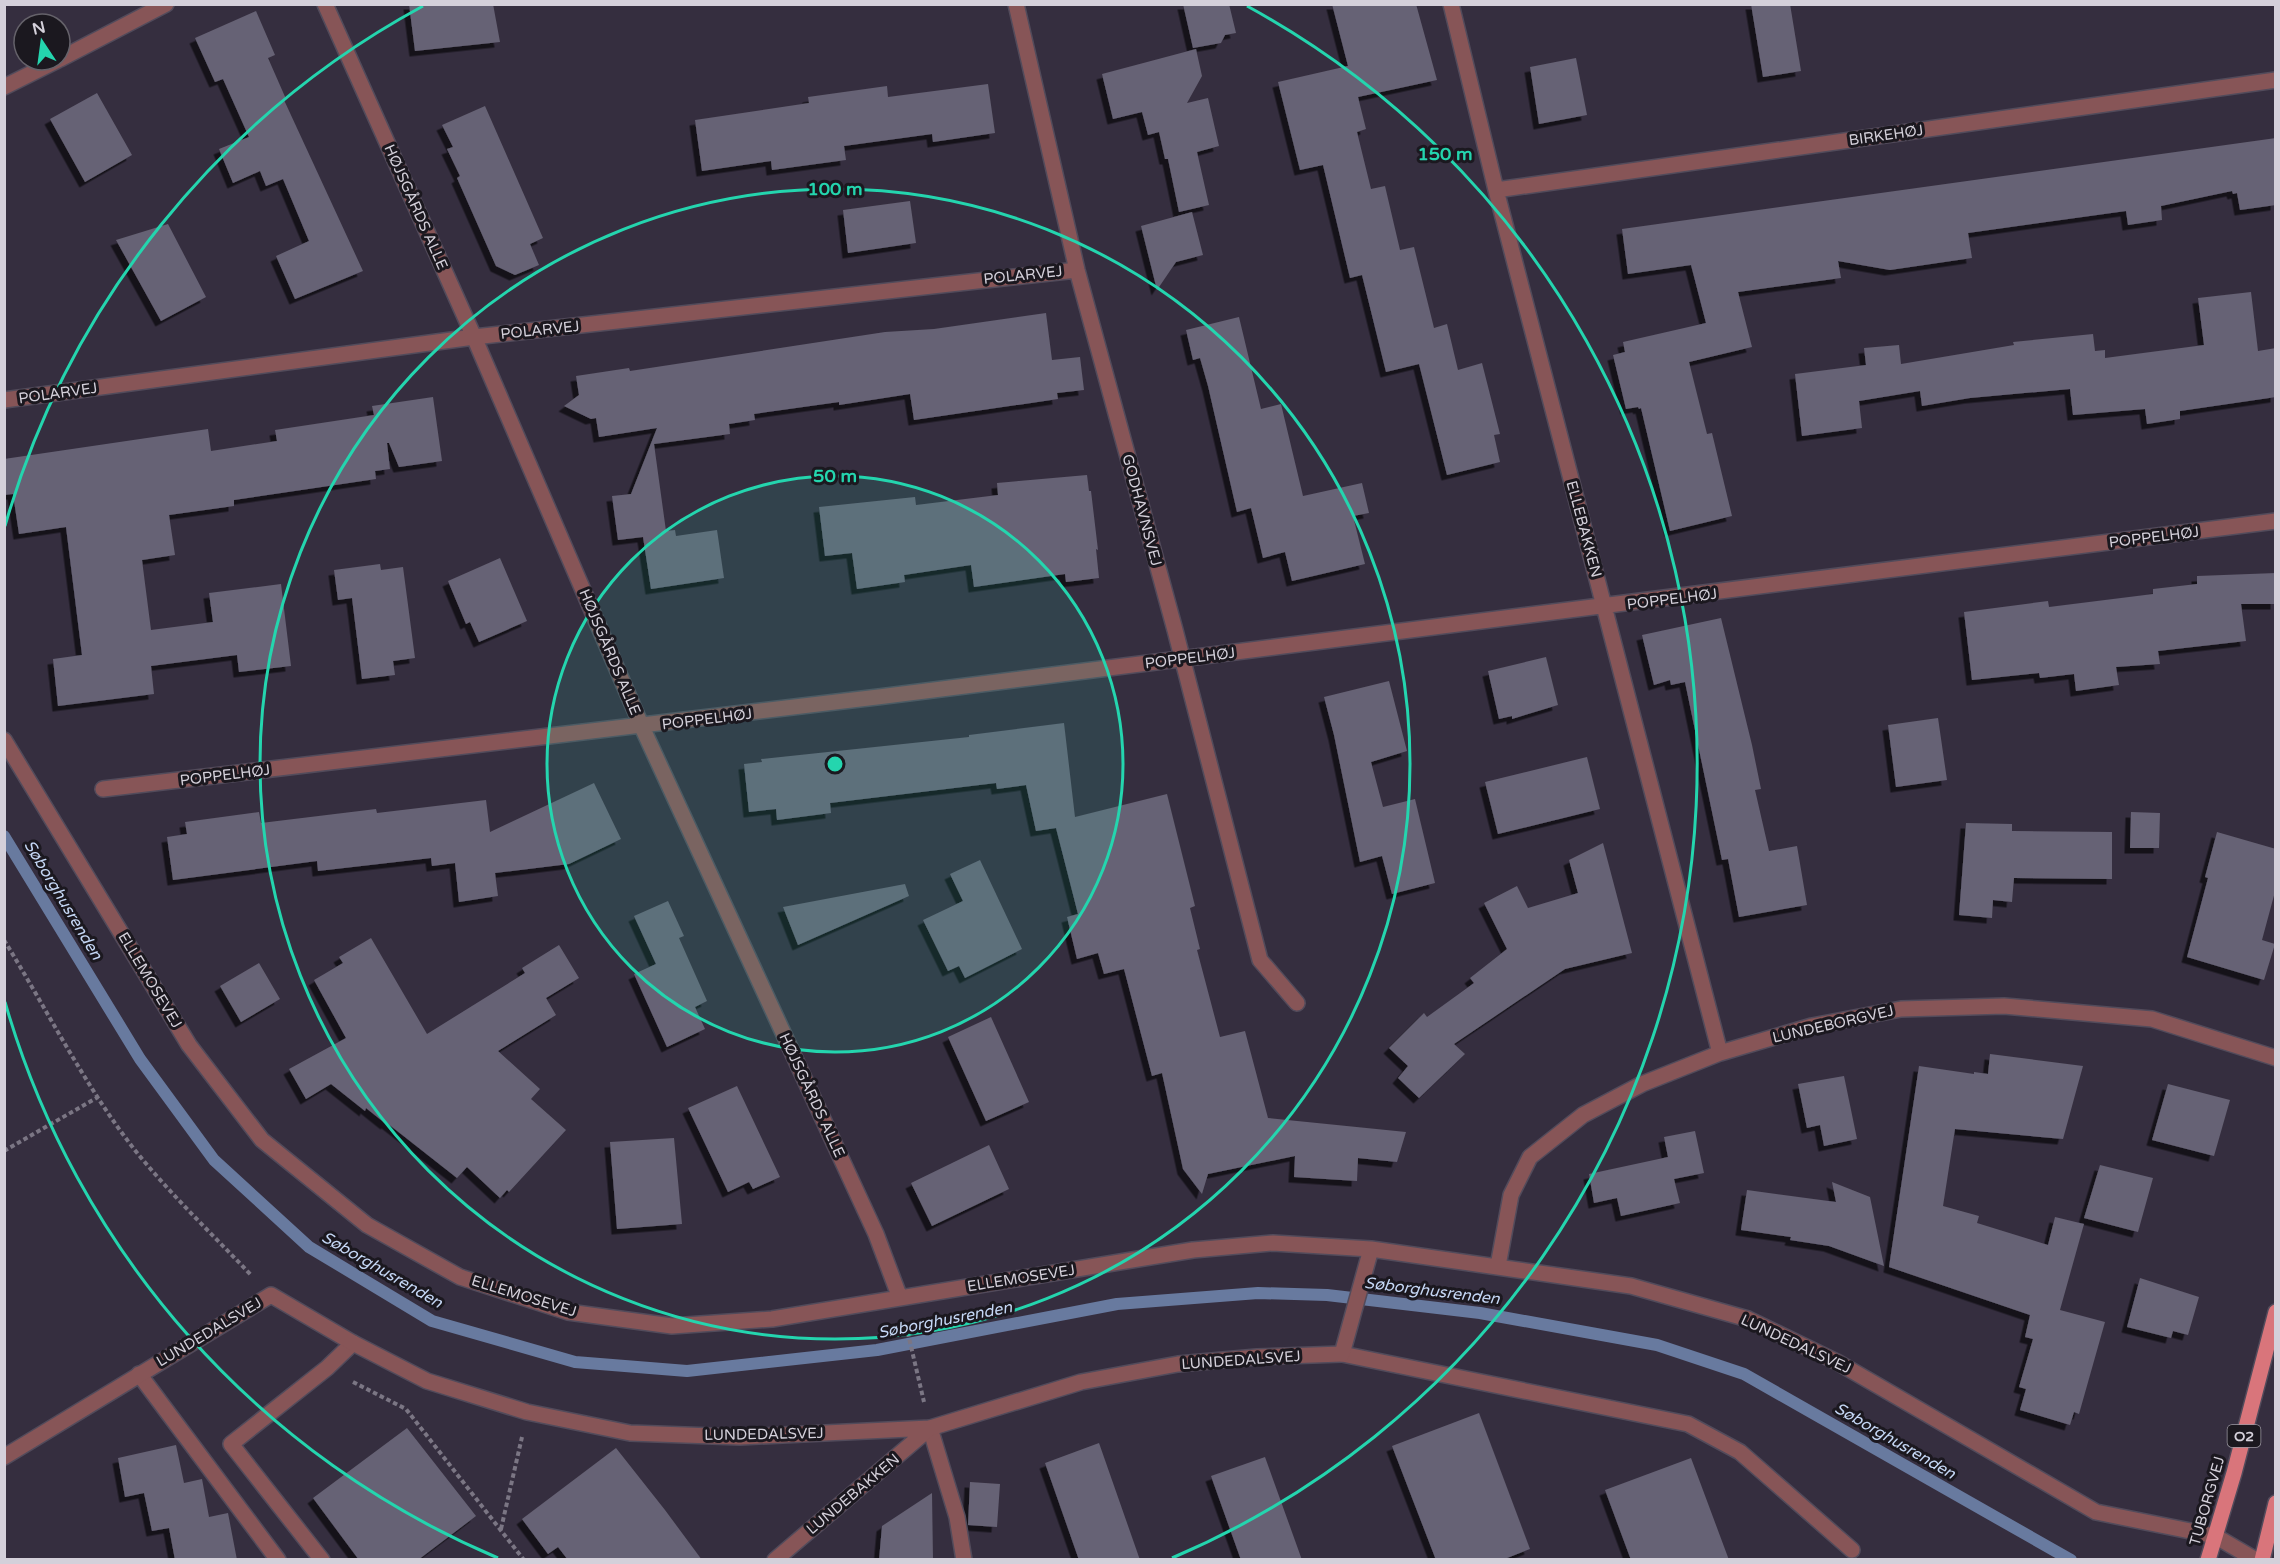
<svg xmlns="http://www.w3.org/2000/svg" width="2280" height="1564" viewBox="0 0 2280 1564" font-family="'Varela Round',sans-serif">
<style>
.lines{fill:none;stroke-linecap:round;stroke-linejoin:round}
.stream{stroke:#687a9f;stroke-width:12}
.building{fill:#666274;filter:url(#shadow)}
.service-casing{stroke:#524b5b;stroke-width:18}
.minor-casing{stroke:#524b5b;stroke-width:18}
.primary-casing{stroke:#524b5b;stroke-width:18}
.path{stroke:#7b7684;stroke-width:4;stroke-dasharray:4.5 3;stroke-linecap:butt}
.service{stroke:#875557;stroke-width:15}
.minor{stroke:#875557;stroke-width:15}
.primary{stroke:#d9757b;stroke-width:15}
.ring{fill:none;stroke:#24d5ae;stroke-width:3}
.labels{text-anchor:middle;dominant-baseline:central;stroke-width:6;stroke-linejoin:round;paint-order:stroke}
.shield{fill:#1b181f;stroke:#9c99a2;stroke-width:1.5}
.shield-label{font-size:14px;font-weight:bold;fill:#d4d0da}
.street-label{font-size:15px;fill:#d4d0da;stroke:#1b181f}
.water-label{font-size:16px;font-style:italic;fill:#c5d7f5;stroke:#1b181f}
.centre{fill:#24d5ae;stroke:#1b181f;stroke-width:3}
.ring-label{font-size:18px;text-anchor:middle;font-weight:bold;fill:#24d5ae;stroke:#1b181f;stroke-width:6;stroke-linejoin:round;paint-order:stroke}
</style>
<defs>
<filter id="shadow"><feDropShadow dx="-5.5" dy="5.5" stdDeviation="0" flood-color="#0009"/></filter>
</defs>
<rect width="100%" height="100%" fill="#352e3f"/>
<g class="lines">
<!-- stream -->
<path class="stream" d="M 4,836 L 140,1059 L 214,1160 L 309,1247 L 432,1321 L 575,1362 L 687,1371 L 877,1350 L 1117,1304 L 1258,1293 L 1327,1295 L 1480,1313 L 1657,1345 L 1744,1374 L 2071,1560"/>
</g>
<!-- building -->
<path class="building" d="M 409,4 L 493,4 L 500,42 L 415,51 Z
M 1183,4 L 1229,4 L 1236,33 L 1225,35 L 1221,43 L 1193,48 Z
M 1332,4 L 1416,4 L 1437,80 L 1358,97 L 1366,129 L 1357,132 L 1371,189 L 1385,186 L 1400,250 L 1414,247 L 1434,328 L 1447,324 L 1458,370 L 1482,363 L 1500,434 L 1494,435 L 1500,462 L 1447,475 L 1419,364 L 1386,372 L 1362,275 L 1350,278 L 1323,165 L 1300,170 L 1278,82 L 1348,66 Z
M 1751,4 L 1790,4 L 1801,71 L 1763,77 Z
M 256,11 L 275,55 L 268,58 L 286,99 L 284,100 L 363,271 L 295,299 L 276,256 L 309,241 L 283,179 L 266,186 L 260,171 L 233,183 L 219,149 L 249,137 L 223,79 L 215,82 L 195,38 Z
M 1196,49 L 1202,76 L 1187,103 L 1208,98 L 1219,146 L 1197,152 L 1209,205 L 1179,212 L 1168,159 L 1165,159 L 1159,132 L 1148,135 L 1142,112 L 1113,119 L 1102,74 Z
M 1576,58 L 1587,115 L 1539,124 L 1530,67 Z
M 988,84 L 995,133 L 933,142 L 932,134 L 844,146 L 846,160 L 772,170 L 771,161 L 702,171 L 695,120 L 809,103 L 808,97 L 887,86 L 888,97 Z
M 97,93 L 132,155 L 85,182 L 50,119 Z
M 485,106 L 543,238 L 530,244 L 539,265 L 515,275 L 496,266 L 457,178 L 460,176 L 447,149 L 453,147 L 442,125 Z
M 2276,138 L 2276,205 L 2240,210 L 2237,193 L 2233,194 L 2232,191 L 2161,206 L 2162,220 L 2128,225 L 2126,211 L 1968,233 L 1972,258 L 1890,270 L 1838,261 L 1841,278 L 1738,292 L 1752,347 L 1689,362 L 1707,434 L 1712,433 L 1732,516 L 1670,531 L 1641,408 L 1639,409 L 1638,407 L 1626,409 L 1613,355 L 1625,352 L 1623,342 L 1706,323 L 1691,265 L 1628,274 L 1622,229 Z
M 910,201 L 916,243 L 848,253 L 843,210 Z
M 1192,212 L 1203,255 L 1176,262 L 1157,290 L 1141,226 Z
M 168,224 L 206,297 L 161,321 L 116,240 Z
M 2251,292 L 2258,351 L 2276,348 L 2276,397 L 2180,411 L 2180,419 L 2147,424 L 2145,409 L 2073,415 L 2070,389 L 1970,398 L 1922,406 L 1920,391 L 1859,401 L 1862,428 L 1802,436 L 1795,374 L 1866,365 L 1864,348 L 1899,345 L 1901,364 L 2014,345 L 2013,342 L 2093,334 L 2095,351 L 2105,350 L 2105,358 L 2204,345 L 2198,298 Z
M 1046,313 L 1052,360 L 1080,357 L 1084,390 L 1057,393 L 1058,399 L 914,420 L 910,394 L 839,405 L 839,402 L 754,414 L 755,420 L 729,424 L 730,434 L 654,444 L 666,531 L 675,530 L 676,536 L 717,530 L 724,578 L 651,589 L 643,537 L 618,540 L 612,496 L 631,494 L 657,428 L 599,437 L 596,418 L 591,419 L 564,406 L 579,395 L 576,376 L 629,368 L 630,371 L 885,332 L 934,329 Z
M 1239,317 L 1261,409 L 1281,404 L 1303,496 L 1362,483 L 1369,513 L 1353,516 L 1365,564 L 1292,581 L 1285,552 L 1263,558 L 1251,508 L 1237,512 L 1208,386 L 1200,358 L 1193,360 L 1186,330 Z
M 433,397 L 442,461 L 399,467 L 389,443 L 387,443 L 390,469 L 375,471 L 376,479 L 234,500 L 234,506 L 169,515 L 175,555 L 142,560 L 151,630 L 213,622 L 209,593 L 281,584 L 291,666 L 239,672 L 237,655 L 151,666 L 154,694 L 58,706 L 53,659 L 82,655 L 66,527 L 19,534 L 13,494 L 4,495 L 4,459 L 208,429 L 211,451 L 277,441 L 275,430 L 374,415 L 372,406 Z
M 1087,475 L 1089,491 L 1091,491 L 1098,550 L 1096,549 L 1099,578 L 1066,582 L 1065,574 L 974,587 L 971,565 L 904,575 L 905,582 L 857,589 L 852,553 L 825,556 L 819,507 L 915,497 L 916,505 L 998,495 L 997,483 Z
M 500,558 L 527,621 L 479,642 L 470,622 L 466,624 L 448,581 Z
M 380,564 L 381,570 L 403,567 L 415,658 L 393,661 L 395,675 L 362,679 L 352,598 L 338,600 L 334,570 Z
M 2276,573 L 2276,604 L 2241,604 L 2246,641 L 2158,651 L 2160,664 L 2116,667 L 2119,685 L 2076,691 L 2074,674 L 2040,678 L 2039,673 L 1972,680 L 1964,612 L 2048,601 L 2049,607 L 2153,594 L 2153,589 L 2197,584 L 2197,576 Z
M 1721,618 L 1752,745 L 1761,789 L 1755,790 L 1769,851 L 1797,846 L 1807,905 L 1739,917 L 1728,859 L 1722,860 L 1685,682 L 1671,685 L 1670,680 L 1654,685 L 1642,635 Z
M 1546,657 L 1558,705 L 1512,719 L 1512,716 L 1499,719 L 1488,671 Z
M 1389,681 L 1407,751 L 1371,762 L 1383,807 L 1415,799 L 1435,883 L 1392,894 L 1382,856 L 1360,862 L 1334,735 L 1324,697 Z
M 1938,718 L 1947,780 L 1896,787 L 1888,725 Z
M 1064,723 L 1075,817 L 1167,794 L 1195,906 L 1190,908 L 1200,949 L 1197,950 L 1220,1037 L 1245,1031 L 1268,1118 L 1406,1132 L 1397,1162 L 1358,1158 L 1357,1181 L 1294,1177 L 1295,1156 L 1208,1174 L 1202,1194 L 1183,1169 L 1162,1073 L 1152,1076 L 1124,969 L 1104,974 L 1098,953 L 1077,959 L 1067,917 L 1078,914 L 1056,828 L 1036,831 L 1026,785 L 997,789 L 996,783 L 830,803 L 831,813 L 777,820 L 776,809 L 749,812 L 744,764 L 762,762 L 761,759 L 969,737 L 969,735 Z
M 1587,757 L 1600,809 L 1498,834 L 1485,782 Z
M 594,783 L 621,839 L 569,864 L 495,873 L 498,896 L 459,902 L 455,863 L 432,866 L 431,858 L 318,871 L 317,861 L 173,880 L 167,837 L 187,834 L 185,822 L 259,812 L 261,823 L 376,809 L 377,813 L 486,800 L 490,832 Z
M 2131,812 L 2160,813 L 2159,848 L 2130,848 Z
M 1966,823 L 2012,824 L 2012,831 L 2112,832 L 2112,879 L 2014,878 L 2012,902 L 1993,900 L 1992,918 L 1959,915 Z
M 2217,832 L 2276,849 L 2276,888 L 2262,940 L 2275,944 L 2264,980 L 2187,957 L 2208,878 L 2205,877 Z
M 1603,843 L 1632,953 L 1565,969 L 1454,1044 L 1465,1054 L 1419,1098 L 1398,1078 L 1408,1066 L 1389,1048 L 1424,1013 L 1427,1017 L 1474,983 L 1470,978 L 1507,949 L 1484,903 L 1517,886 L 1528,908 L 1578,893 L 1569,860 Z
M 980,860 L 1022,949 L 965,978 L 959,966 L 948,971 L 923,920 L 963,901 L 950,874 Z
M 905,884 L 909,896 L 798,945 L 783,907 Z
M 668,901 L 684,936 L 679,938 L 707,1001 L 695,1007 L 705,1029 L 667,1047 L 634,974 L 656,964 L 634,916 Z
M 371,938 L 427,1034 L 525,973 L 522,968 L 559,945 L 579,978 L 546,998 L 556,1015 L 498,1051 L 540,1089 L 531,1099 L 566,1130 L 509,1192 L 507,1190 L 500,1198 L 467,1167 L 457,1178 L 387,1123 L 386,1124 L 366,1108 L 365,1111 L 331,1084 L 306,1099 L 289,1069 L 346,1038 L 314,980 L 343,963 L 339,957 Z
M 259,963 L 280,999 L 241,1022 L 220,986 Z
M 991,1017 L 1029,1102 L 986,1121 L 948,1037 Z
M 1990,1054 L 2083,1066 L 2063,1139 L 1955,1129 L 1943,1206 L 1979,1216 L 1977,1223 L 2048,1245 L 2055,1217 L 2084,1224 L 2060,1310 L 2105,1322 L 2079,1414 L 2074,1412 L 2070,1425 L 2020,1410 L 2026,1389 L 2019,1387 L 2033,1339 L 2025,1337 L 2030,1315 L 1889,1267 L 1919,1066 L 1974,1074 L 1974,1072 L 1988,1074 Z
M 1844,1076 L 1857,1139 L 1824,1146 L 1820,1125 L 1807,1128 L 1798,1084 Z
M 2168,1084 L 2230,1100 L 2214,1156 L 2152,1140 Z
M 737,1086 L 780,1177 L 753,1189 L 749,1182 L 728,1192 L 688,1108 Z
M 1695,1131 L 1704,1173 L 1674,1179 L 1680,1203 L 1621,1216 L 1617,1198 L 1594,1203 L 1589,1174 L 1668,1157 L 1664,1137 Z
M 674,1138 L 682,1224 L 617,1229 L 610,1142 Z
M 989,1145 L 1009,1189 L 932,1226 L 911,1183 Z
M 2100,1165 L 2153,1178 L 2138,1232 L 2084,1218 Z
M 1832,1182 L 1870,1197 L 1884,1266 L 1829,1246 L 1790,1240 L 1791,1237 L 1741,1230 L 1747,1190 L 1836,1202 Z
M 2140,1278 L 2199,1297 L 2188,1335 L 2173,1331 L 2171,1338 L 2127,1327 Z
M 1479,1413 L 1530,1549 L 1502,1560 L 1436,1560 L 1392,1446 Z
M 407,1428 L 476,1516 L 418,1560 L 359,1560 L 313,1498 Z
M 1099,1443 L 1140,1560 L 1079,1560 L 1045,1463 Z
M 176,1445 L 184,1483 L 202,1479 L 209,1517 L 228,1513 L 237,1560 L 175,1560 L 169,1528 L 152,1531 L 144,1493 L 125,1497 L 118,1458 Z
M 616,1448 L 665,1510 L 702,1560 L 568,1560 L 558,1547 L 548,1554 L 522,1519 Z
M 1265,1457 L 1302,1560 L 1241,1560 L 1211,1476 Z
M 1691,1458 L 1729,1560 L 1631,1560 L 1605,1490 Z
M 970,1482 L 1000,1484 L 997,1527 L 968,1525 Z
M 932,1493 L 933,1560 L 879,1560 L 882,1526 Z"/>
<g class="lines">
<!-- service casing -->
<g class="service-casing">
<path id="service" d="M 1342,1354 L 1688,1424 L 1740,1452 L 1852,1550
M 139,1374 L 278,1560
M 930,1428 L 957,1517 L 964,1560
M 322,1560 L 231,1444 L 327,1368 L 353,1343"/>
</g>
<!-- minor casing -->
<g class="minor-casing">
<path id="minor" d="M 325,4 L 474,337 L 642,727 L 876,1234 L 900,1298
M 1016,4 L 1077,270 L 1175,630 L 1260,960 L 1297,1003
M 1451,4 L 1496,190 L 1720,1053
M 60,59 L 166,4
M 4,87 L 58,60
M 1496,190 L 2276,80
M 4,400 L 474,337 L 1077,270
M 4,740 L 189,1045 L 262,1140 L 367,1225 L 460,1277 L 568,1312 L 672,1326 L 772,1319 L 1193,1250 L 1273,1243 L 1371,1249 L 1631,1286 L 1748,1319 L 1837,1362 L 2096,1512 L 2215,1536 L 2256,1560
M 103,789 C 828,705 1552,615 2276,521
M 1498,1266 L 1511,1195 L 1530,1157 L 1583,1115 L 1642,1084 L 1720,1053 L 1812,1026 L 1901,1009 L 2004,1006 L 2152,1019 L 2276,1058
M 4,1457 L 271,1295 L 353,1343 L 427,1381 L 527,1412 L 630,1433 L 740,1437 L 930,1428 L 1081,1382 L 1178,1364 L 1257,1357 L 1342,1354 L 1371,1249
M 775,1560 L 930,1428"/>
</g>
<!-- primary casing -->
<g class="primary-casing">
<path id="primary" d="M 2208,1560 L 2234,1473 L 2276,1312
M 2262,1560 L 2276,1503"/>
</g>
<!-- path -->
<path class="path" d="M 4,940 C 46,1008 85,1086 134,1149 C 170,1194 212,1234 252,1276
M 4,1151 L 98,1097
M 906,1325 L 924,1402
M 353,1382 L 406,1409 L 524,1560
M 501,1529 L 522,1437"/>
<!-- service -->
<use href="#service" class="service"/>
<!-- minor -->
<use href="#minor" class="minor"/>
<!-- primary -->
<use href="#primary" class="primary"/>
</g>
<!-- distance rings -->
<circle cx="835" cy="764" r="288" fill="#24d5ae" fill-opacity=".12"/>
<g class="ring">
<circle cx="835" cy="764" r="288"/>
<circle cx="835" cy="764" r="575"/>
<path d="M498 1558A863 863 0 0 1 5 1002M5 526A863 863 0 0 1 423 6M1247 6A863 863 0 0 1 1172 1558"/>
</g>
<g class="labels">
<!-- shield labels -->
<rect class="shield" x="2227.5" y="1425" width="33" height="22" rx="4.5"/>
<g class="shield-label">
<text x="2244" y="1436">O2</text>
</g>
<!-- street labels -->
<g class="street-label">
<text transform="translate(1886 135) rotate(-8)">BIRKEHØJ</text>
<text transform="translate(416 207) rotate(66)">HØJSGÅRDS ALLE</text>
<text transform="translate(1023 275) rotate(-6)">POLARVEJ</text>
<text transform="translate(540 330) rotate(-6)">POLARVEJ</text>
<text transform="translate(58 393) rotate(-8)">POLARVEJ</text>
<text transform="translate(1142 510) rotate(75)">GODHAVNSVEJ</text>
<text transform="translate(1584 529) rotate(75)">ELLEBAKKEN</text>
<text transform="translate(2154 537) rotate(-7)">POPPELHØJ</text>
<text transform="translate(1672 599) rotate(-7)">POPPELHØJ</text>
<text transform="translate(610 652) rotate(67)">HØJSGÅRDS ALLE</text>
<text transform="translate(1190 658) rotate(-7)">POPPELHØJ</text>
<text transform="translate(707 719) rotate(-7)">POPPELHØJ</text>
<text transform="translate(225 775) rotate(-7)">POPPELHØJ</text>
<text transform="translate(150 980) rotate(59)">ELLEMOSEVEJ</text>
<text transform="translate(1833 1024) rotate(-13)">LUNDEBORGVEJ</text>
<text transform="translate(812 1095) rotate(65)">HØJSGÅRDS ALLE</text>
<text transform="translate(1021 1278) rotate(-9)">ELLEMOSEVEJ</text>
<text transform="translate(524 1296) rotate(17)">ELLEMOSEVEJ</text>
<text transform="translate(209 1332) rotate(-31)">LUNDEDALSVEJ</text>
<text transform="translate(1796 1344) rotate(25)">LUNDEDALSVEJ</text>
<text transform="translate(1241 1360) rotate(-4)">LUNDEDALSVEJ</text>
<text transform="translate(764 1434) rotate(-1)">LUNDEDALSVEJ</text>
<text transform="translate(853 1494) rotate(-40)">LUNDEBAKKEN</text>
<text transform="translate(2207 1501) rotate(-74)">TUBORGVEJ</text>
</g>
<!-- water labels -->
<g class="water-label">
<text transform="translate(63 900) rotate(59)">Søborghusrenden</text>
<text transform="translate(382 1270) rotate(30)">Søborghusrenden</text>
<text transform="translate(1432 1291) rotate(7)">Søborghusrenden</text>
<text transform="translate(945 1320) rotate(-11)">Søborghusrenden</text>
<text transform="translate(1895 1441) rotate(30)">Søborghusrenden</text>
</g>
</g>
<circle cx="835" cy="764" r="9" class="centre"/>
<g class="ring-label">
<text x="1445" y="160">150 m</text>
<text x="835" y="195">100 m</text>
<text x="835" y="482">50 m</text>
</g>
<!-- border -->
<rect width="2280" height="1564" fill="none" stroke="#d4d0da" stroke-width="12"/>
<!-- north arrow -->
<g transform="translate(42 42) rotate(347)"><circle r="28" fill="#1b181f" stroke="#65626a" stroke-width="1.5"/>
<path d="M0-4.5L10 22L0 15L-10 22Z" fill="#24d5ae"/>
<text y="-9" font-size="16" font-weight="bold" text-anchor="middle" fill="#d4d0da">N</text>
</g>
</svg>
